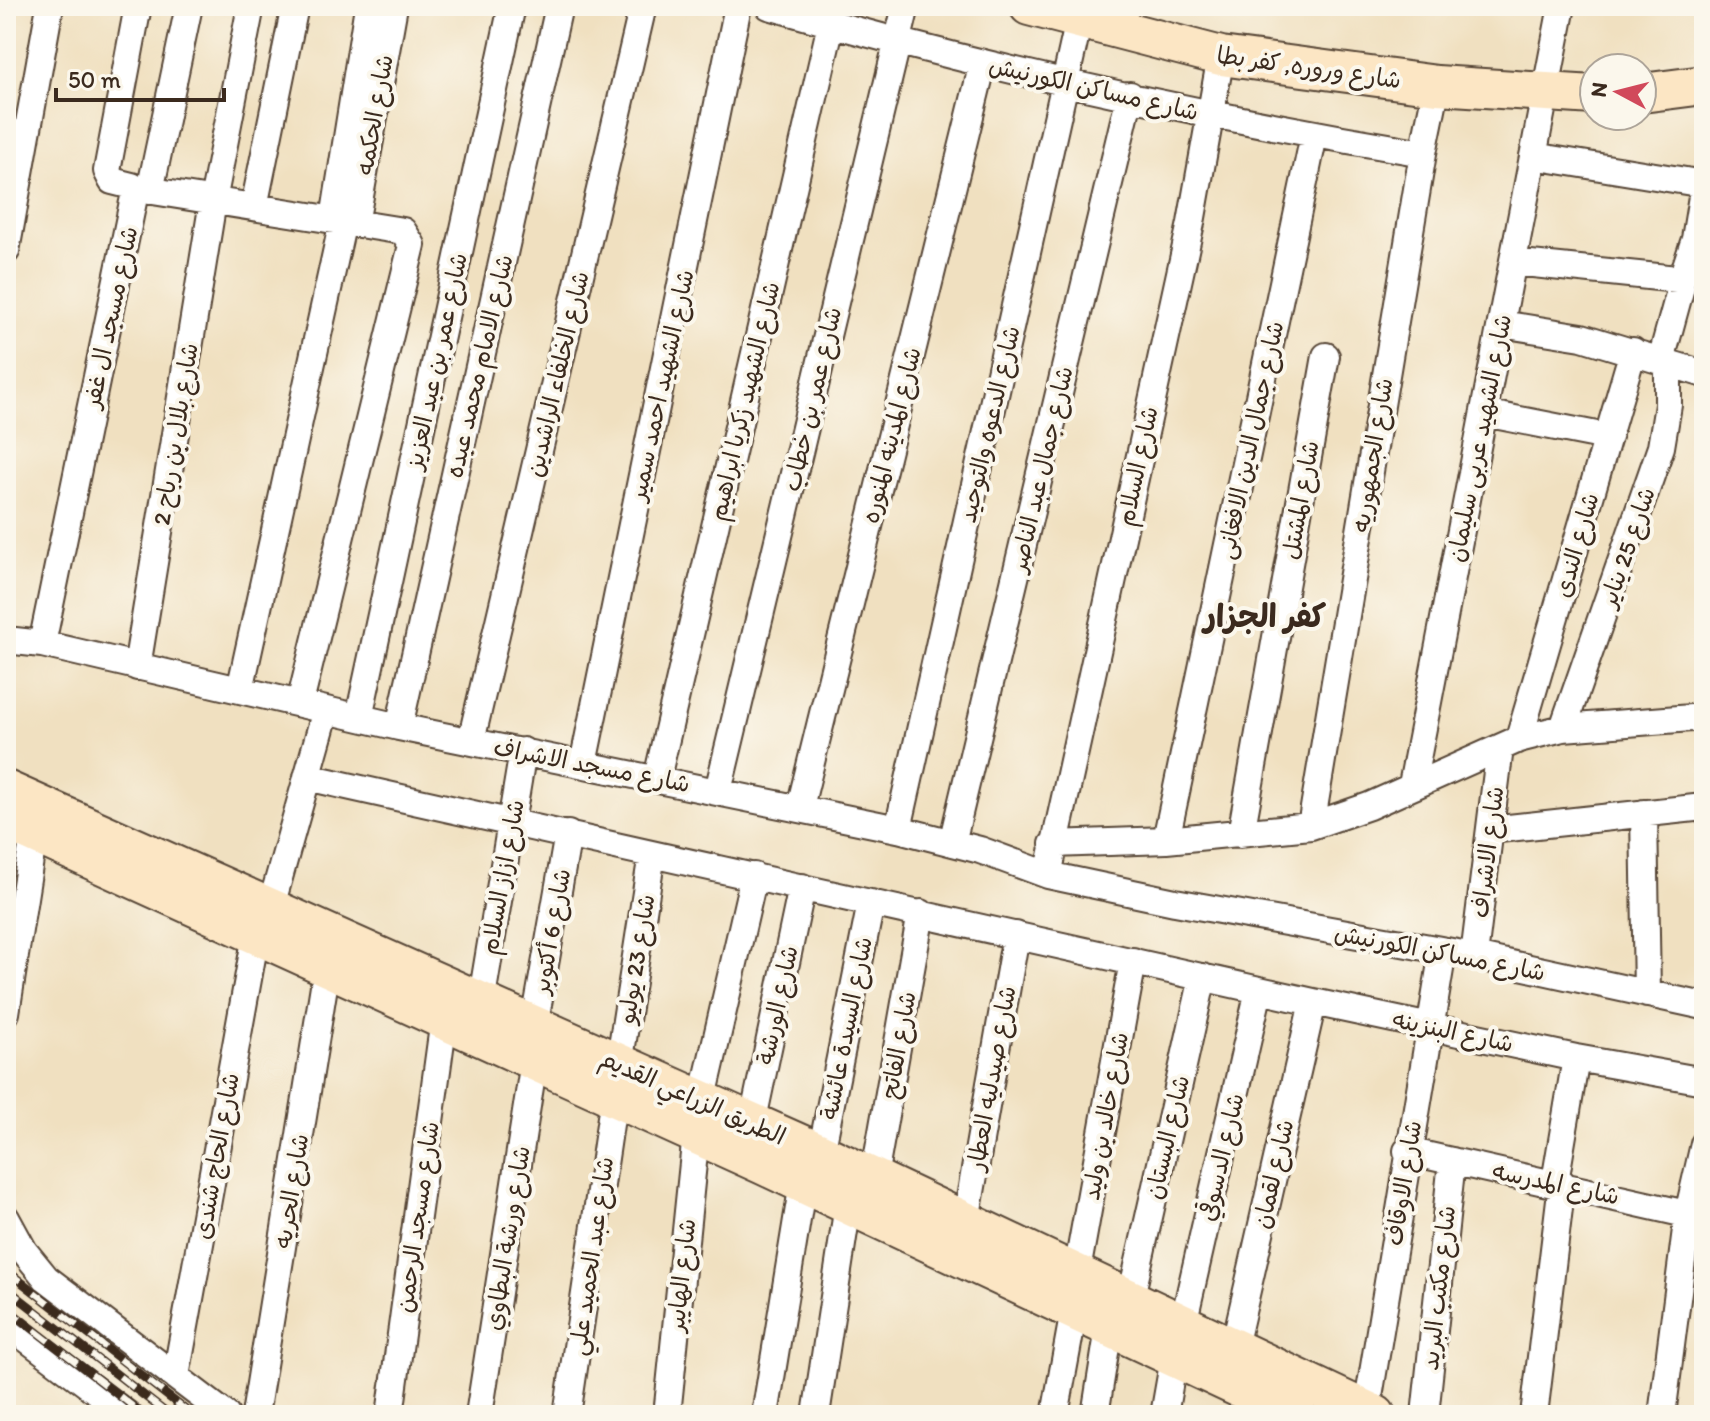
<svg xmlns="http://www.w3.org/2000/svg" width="1710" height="1421" viewBox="0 0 1710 1421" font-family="Itim,'Playpen Sans Arabic',sans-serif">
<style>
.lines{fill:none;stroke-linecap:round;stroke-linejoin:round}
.street-casing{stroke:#564536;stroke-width:30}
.secondary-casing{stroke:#564536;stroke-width:42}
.street{stroke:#fff;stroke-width:26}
.secondary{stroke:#fce6c4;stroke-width:38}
.rail-casing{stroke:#3b2a1e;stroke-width:9}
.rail{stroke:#fbf7ec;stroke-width:6;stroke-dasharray:18;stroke-linecap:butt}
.labels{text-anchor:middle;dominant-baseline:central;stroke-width:8;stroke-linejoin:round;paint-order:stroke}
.street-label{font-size:24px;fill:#3b2a1e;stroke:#fbf7ec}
.district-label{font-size:32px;font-weight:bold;fill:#3b2a1e;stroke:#fbf7ec}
</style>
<rect width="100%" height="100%" fill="#fbf7ec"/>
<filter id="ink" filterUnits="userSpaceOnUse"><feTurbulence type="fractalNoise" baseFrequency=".0125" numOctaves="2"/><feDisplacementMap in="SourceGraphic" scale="16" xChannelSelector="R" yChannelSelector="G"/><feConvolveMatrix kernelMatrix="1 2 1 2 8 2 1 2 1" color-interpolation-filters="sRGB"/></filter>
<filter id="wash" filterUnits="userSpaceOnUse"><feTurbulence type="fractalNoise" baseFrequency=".006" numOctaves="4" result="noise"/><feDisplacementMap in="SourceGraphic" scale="32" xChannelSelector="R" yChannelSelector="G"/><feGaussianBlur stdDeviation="1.8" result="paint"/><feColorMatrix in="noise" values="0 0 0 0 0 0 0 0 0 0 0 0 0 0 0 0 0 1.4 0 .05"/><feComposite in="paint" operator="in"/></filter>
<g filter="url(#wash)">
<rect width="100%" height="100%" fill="#f0e0c0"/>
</g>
<g filter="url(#ink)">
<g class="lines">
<!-- street casing -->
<g class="street-casing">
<path id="street" d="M 769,6 C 983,68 1202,116 1423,153
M 1533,156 L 1704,184 L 1695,239 L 1680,284
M 134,188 L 403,231 L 412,245 L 300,703
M 150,191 L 189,6
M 254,207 L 295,6
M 334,219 L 368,6
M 355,224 L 394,6
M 6,251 L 50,6
M 1513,262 L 1677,279 L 1681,287 L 1661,360
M 1501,324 L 1582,337 L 1704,374
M 1484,413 L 1607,437
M 6,640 L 42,644 L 399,727 L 898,829 L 980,850 L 1048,875 L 1175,902 L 1474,956 L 1704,1006
M 42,644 L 135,192 L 132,186 L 112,181 L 107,171 L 138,6
M 137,667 L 213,201 L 251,6
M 240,690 L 343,221
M 359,717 L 512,6
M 399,727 L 559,6
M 1563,728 L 1661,447 L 1668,405 L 1668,362
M 1519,739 L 1633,351
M 471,741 L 643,6
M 583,764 L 738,6
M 307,777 L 1313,1002 L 1576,1058 L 1704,1081
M 657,778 L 831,24
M 1412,785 L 1562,6
M 718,791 L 906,6
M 800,807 L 983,63
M 1644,813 L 1647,994
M 1311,826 L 1423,153 L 1437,85
M 898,829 L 1079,20
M 1490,830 L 1704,807
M 1241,834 L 1326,356
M 1166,840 L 1314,135
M 952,843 L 1130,95
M 1053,844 L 1166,840 L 1311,826 L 1369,806 L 1519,739 L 1563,728 L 1704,717
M 1048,875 L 1191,223 L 1221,56
M 270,910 L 326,710
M 1474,956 L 1500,748
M 481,1003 L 523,751
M 6,1013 L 34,834
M 534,1027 L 568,834
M 619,1065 L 652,854
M 702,1102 L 754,876
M 752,1124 L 802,887
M 1407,1151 L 1704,1218
M 821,1153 L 871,903
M 874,1177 L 921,913
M 1555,1182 L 1576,1058
M 6,1218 L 24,1251 L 46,1278 L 226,1415
M 966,1221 L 1016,935
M 1077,1271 L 1133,961
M 1131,1297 L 1203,977
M 6,1323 L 128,1415
M 1183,1324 L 1259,990
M 1234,1347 L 1313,1002
M 176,1376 L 256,935
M 255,1415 L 327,967
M 390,1415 L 444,1019
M 479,1415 L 534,1061
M 567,1415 L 614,1097
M 667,1415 L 696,1134
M 765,1415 L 803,1183
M 816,1415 L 848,1205
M 1055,1415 L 1074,1311
M 1095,1415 L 1109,1328
M 1164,1415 L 1174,1358
M 1366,1415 L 1443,951
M 1425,1415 L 1452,1161
M 1534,1415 L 1562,1183
M 1662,1415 L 1688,1214 L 1704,1144"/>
</g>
<!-- secondary casing -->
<g class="secondary-casing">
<path id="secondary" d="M 1029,6 L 1221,56 L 1437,85 L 1594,95
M 1642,93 L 1704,85
M 6,790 L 821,1153 L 1376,1415
M 6,821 L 763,1165 L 1297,1415"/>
</g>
<!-- street -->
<use href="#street" class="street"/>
<!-- secondary -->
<use href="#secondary" class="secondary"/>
<!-- rail casing -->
<g class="rail-casing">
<path id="rail" d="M 6,1270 L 192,1415
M 6,1288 L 169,1415
M 6,1308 L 144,1415"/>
</g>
<!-- rail -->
<use href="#rail" class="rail"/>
</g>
</g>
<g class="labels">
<!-- street labels -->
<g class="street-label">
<text transform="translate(1309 67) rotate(8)">شارع وروره, كفر بطا</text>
<text transform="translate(1094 88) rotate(13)">شارع مساكن الكورنيش</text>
<text transform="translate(374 115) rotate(-80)">شارع الحكمه</text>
<text transform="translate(110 317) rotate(-78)">شارع مسجد ال غفر</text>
<text transform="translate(436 361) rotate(-78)">شارع عمر بن عبد العزيز</text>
<text transform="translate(479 366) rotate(-77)">شارع الامام محمد عبده</text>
<text transform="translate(557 374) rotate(-77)">شارع الخلفاء الراشدين</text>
<text transform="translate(661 385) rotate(-78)">شارع الشهيد احمد سمير</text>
<text transform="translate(812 399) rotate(-77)">شارع عمر بن خطاب</text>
<text transform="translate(744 401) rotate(-77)">شارع الشهيد زكريا ابراهيم</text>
<text transform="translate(989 424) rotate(-77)">شارع الدعوه والتوحيد</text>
<text transform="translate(175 434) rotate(-81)">شارع بلال بن رباح 2</text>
<text transform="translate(891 435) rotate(-76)">شارع المدينه المنوره</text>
<text transform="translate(1479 438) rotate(-79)">شارع الشهيد عربى سليمان</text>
<text transform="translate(1250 440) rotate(-78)">شارع جمال الدين الافغانى</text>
<text transform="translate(1372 455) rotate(-81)">شارع الجمهوريه</text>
<text transform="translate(1137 466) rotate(-78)">شارع السلام</text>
<text transform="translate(1041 469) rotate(-77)">شارع جمال عبد الناصر</text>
<text transform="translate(1300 500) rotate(-80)">شارع المشتل</text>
<text transform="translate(1576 545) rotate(-74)">شارع الندى</text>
<text transform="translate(1627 547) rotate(-71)">شارع 25 يناير</text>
<text transform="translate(592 765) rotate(11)">شارع مسجد الاشراف</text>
<text transform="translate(1487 852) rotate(-83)">شارع الاشراف</text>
<text transform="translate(502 877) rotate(-80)">شارع ازاز السلام</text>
<text transform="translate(551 931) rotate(-80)">شارع 6 أكتوبر</text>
<text transform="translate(1440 952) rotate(11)">شارع مساكن الكورنيش</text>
<text transform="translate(636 959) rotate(-81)">شارع 23 يوليو</text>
<text transform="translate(777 1005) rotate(-78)">شارع الورشة</text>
<text transform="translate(846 1028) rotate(-79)">شارع السيدة عائشة</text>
<text transform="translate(1453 1031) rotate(12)">شارع البنزينه</text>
<text transform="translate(898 1045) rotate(-80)">شارع الفاتح</text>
<text transform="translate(991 1078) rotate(-80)">شارع صيدليه العطار</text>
<text transform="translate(693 1097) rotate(24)">الطريق الزراعي القديم</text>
<text transform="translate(1105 1116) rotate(-80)">شارع خالد بن وليد</text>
<text transform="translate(1167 1137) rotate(-77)">شارع البستان</text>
<text transform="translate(216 1156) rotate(-80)">شارع الحاج شندى</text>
<text transform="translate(1221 1157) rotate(-77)">شارع الدسوقي</text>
<text transform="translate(1273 1174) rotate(-77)">شارع لقمان</text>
<text transform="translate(1403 1183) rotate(-81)">شارع الاوقاف</text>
<text transform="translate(1556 1183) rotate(12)">شارع المدرسه</text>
<text transform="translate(291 1191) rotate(-81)">شارع الحريه</text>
<text transform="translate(417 1217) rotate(-82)">شارع مسجد الرحمن</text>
<text transform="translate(507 1238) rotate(-81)">شارع ورشة البطاوي</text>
<text transform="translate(591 1256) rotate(-82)">شارع عبد الحميد علي</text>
<text transform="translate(681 1275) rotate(-84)">شارع الهايبر</text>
<text transform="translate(1438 1288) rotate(-84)">شارع مكتب البريد</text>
</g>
<!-- district labels -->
<g class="district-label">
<text x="1265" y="616">كفر الجزار</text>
</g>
</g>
<!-- margin -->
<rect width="1710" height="1421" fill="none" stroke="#fbf7ec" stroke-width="32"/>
<!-- north arrow -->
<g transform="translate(1618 92) rotate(277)"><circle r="38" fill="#fbf7ec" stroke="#aea59a" stroke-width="2"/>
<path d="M0-6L14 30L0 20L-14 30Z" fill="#d1495b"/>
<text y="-12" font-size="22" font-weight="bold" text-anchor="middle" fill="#3b2a1e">N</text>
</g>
<!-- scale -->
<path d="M56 88v12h168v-12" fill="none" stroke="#3b2a1e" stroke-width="4"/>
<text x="68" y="88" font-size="24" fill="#3b2a1e" stroke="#fbf7ec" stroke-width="6" paint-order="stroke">50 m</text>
</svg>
